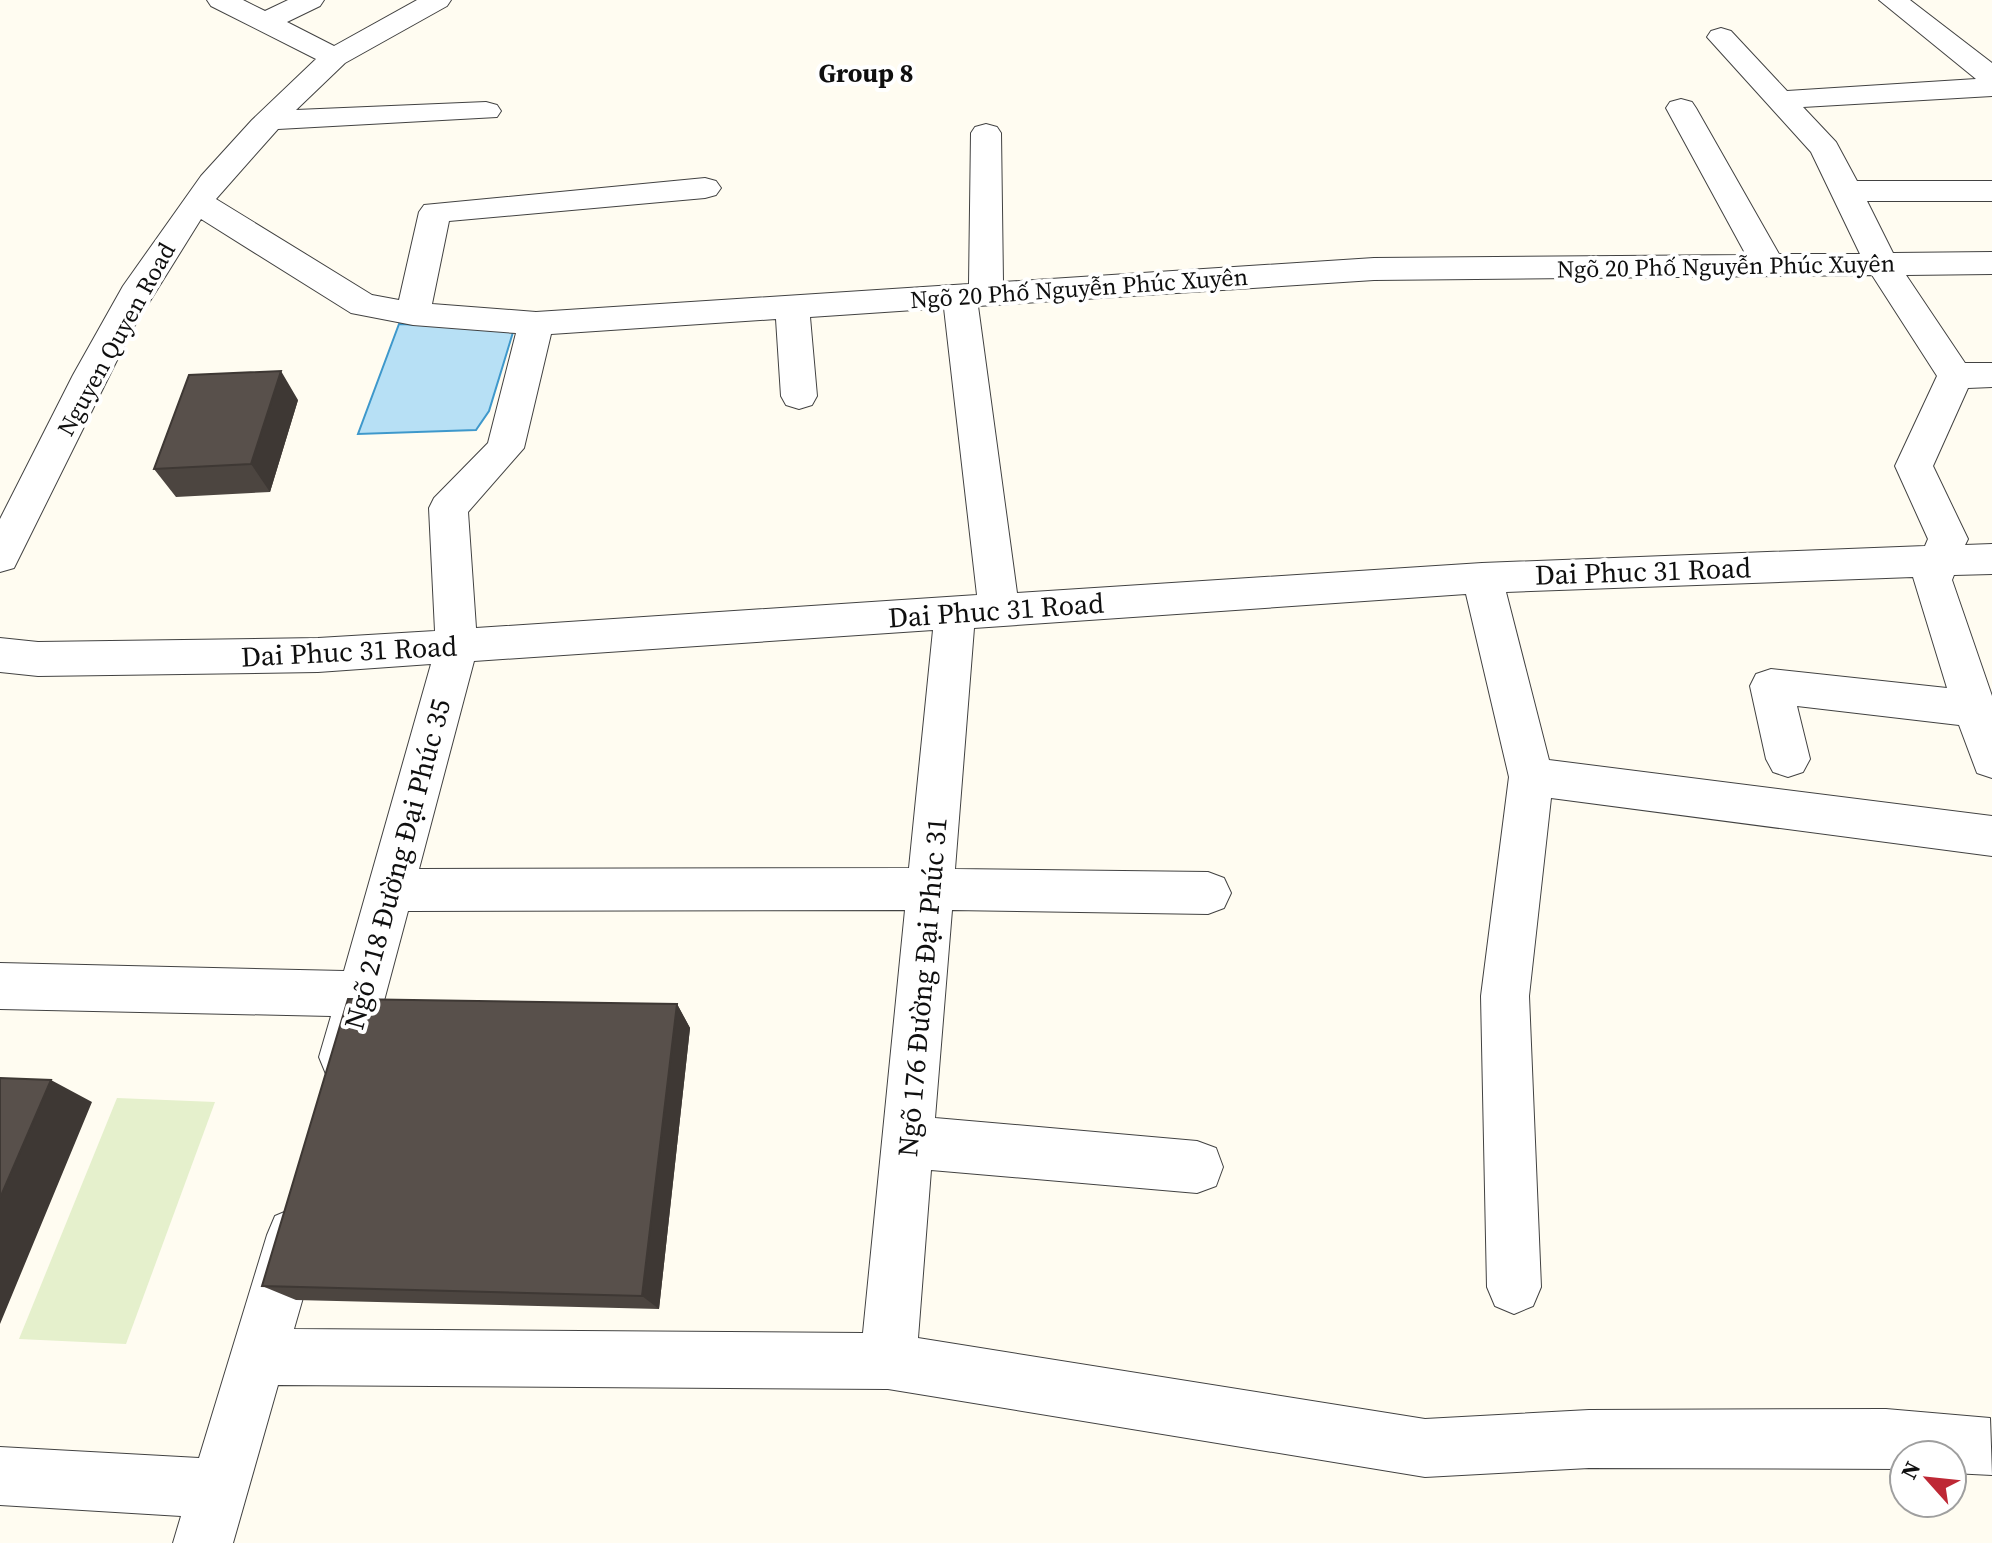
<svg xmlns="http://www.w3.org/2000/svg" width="1992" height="1543" viewBox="0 0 1992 1543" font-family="'Source Serif 4',serif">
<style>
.pitch{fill:#e5f0cc}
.water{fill:#b7e0f5;stroke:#3e98cb;stroke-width:2}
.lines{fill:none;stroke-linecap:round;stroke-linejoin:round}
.minor-casing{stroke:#424242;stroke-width:2}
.minor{fill:#fff;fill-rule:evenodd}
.wall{fill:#4c4540}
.shaded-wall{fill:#3e3834}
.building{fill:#58504b;stroke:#3e3834;stroke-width:2}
.labels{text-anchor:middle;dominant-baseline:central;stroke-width:8;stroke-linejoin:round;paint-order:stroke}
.far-street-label{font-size:24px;fill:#0f0f0f;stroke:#fff}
.far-quarter-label{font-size:26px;font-weight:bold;fill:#0f0f0f;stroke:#fff}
.street-label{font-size:28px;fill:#0f0f0f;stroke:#fff}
</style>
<rect width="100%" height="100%" fill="#fffcf1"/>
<!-- pitch -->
<path class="pitch" d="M 117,1098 L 215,1102 L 126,1344 L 19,1339 Z"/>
<!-- water -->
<path class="water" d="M 399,324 L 514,329 L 489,411 L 476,430 L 358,434 Z"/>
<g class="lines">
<!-- minor casing -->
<g class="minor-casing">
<path id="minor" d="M 207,0 L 243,0 L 265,11 L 288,0 L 324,0 L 320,6 L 287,22 L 334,46 L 417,0 L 451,0 L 447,6 L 345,63 L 296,110 L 486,102 L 497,105 L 501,111 L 497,117 L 278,129 L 216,199 L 372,295 L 399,300 L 419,212 L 424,205 L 705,178 L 716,181 L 721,188 L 716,195 L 705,198 L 449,221 L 432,304 L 536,312 L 969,284 L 971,133 L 975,127 L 986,124 L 997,127 L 1001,133 L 1003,282 L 1374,258 L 1746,255 L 1666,108 L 1670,102 L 1681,99 L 1692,102 L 1696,108 L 1779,254 L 1860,254 L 1811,152 L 1707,37 L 1711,31 L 1721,28 L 1731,31 L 1787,91 L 1976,79 L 1879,0 L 1910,0 L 1992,63 L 1992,96 L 1803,107 L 1836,142 L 1857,181 L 1992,181 L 1992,201 L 1867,201 L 1893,253 L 1992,252 L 1992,274 L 1906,275 L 1965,363 L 1992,363 L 1992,387 L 1968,388 L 1933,466 L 1968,539 L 1965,545 L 1992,544 L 1992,574 L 1954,575 L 1952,580 L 1992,696 L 1992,778 L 1977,773 L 1959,725 L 1797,706 L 1810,759 L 1803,772 L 1788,777 L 1773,772 L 1766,759 L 1750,686 L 1756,674 L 1771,669 L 1947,688 L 1913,577 L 1506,592 L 1549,760 L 1992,816 L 1992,856 L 1551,798 L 1529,996 L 1541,1287 L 1533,1306 L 1514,1314 L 1495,1306 L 1487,1287 L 1481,996 L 1509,777 L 1466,594 L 974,628 L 955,869 L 1208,872 L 1224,878 L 1231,893 L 1224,908 L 1208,914 L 952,910 L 935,1118 L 1197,1141 L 1216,1148 L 1223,1167 L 1216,1186 L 1197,1193 L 931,1170 L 918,1338 L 1425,1419 L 1589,1410 L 1886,1409 L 1990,1418 L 1992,1475 L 1952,1473 L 1952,1455 L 1904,1455 L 1904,1469 L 1589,1468 L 1425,1477 L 888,1389 L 278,1385 L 233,1543 L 173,1543 L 181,1516 L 0,1505 L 0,1447 L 199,1458 L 267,1235 L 275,1216 L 294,1208 L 313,1216 L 321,1235 L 294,1329 L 863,1333 L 905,910 L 408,911 L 369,1057 L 362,1074 L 344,1081 L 326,1074 L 319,1057 L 331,1016 L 0,1009 L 0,963 L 344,971 L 431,664 L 318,672 L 38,676 L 0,672 L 0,638 L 38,642 L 318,638 L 435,631 L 429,508 L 434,498 L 488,443 L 516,333 L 413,325 L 351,313 L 201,219 L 132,330 L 14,568 L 0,572 L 0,519 L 73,375 L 123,286 L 201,176 L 252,120 L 316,59 L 211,6 ZM 1872,275 L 1937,376 L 1895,466 L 1928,539 L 1925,546 L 1482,563 L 1017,593 L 978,306 L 1374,280 ZM 944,308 L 977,595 L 476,628 L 468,512 L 524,448 L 551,334 L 776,319 L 781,396 L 786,405 L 799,409 L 812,405 L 817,396 L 810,317 ZM 933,630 L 909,868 L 419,869 L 474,661 Z"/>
</g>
<!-- minor -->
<use href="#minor" class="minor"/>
</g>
<!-- wall -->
<path class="wall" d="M 298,400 L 270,492 L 176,497 L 154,469 Z
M 677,1004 L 690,1028 L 659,1309 L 296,1300 L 262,1286 Z"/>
<!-- shaded-wall -->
<path class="shaded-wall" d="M 281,371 L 298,400 L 270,492 L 251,464 Z
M 677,1004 L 690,1028 L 659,1309 L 642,1296 Z
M 51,1080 L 92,1102 L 0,1324 L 0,1198 Z"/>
<!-- building -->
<path class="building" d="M 281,371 L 251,464 L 154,469 L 189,375 Z
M 348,999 L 677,1004 L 642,1296 L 262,1286 Z
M 0,1078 L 51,1080 L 0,1198 Z"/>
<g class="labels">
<!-- far-street labels -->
<g class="far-street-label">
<text transform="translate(1726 266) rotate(-1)">Ngõ 20 Phố Nguyễn Phúc Xuyên</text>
<text transform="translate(1079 288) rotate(-4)">Ngõ 20 Phố Nguyễn Phúc Xuyên</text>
<text transform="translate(116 339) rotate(-61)">Nguyen Quyen Road</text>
</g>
<!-- far-quarter labels -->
<g class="far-quarter-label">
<text x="866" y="73">Group 8</text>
</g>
<!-- street labels -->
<g class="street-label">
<text transform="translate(1643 571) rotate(-2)">Dai Phuc 31 Road</text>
<text transform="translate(996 610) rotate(-4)">Dai Phuc 31 Road</text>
<text transform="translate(349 651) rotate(-3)">Dai Phuc 31 Road</text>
<text transform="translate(397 864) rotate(-75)">Ngõ 218 Đường Đại Phúc 35</text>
<text transform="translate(922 987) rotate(-85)">Ngõ 176 Đường Đại Phúc 31</text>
</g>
</g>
<!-- north arrow -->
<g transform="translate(1928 1479) rotate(297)"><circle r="38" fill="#ffffff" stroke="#9f9f9f" stroke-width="2"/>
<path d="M0-6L14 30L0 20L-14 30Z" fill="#be2835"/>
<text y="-12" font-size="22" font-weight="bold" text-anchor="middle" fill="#0f0f0f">N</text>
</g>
</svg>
